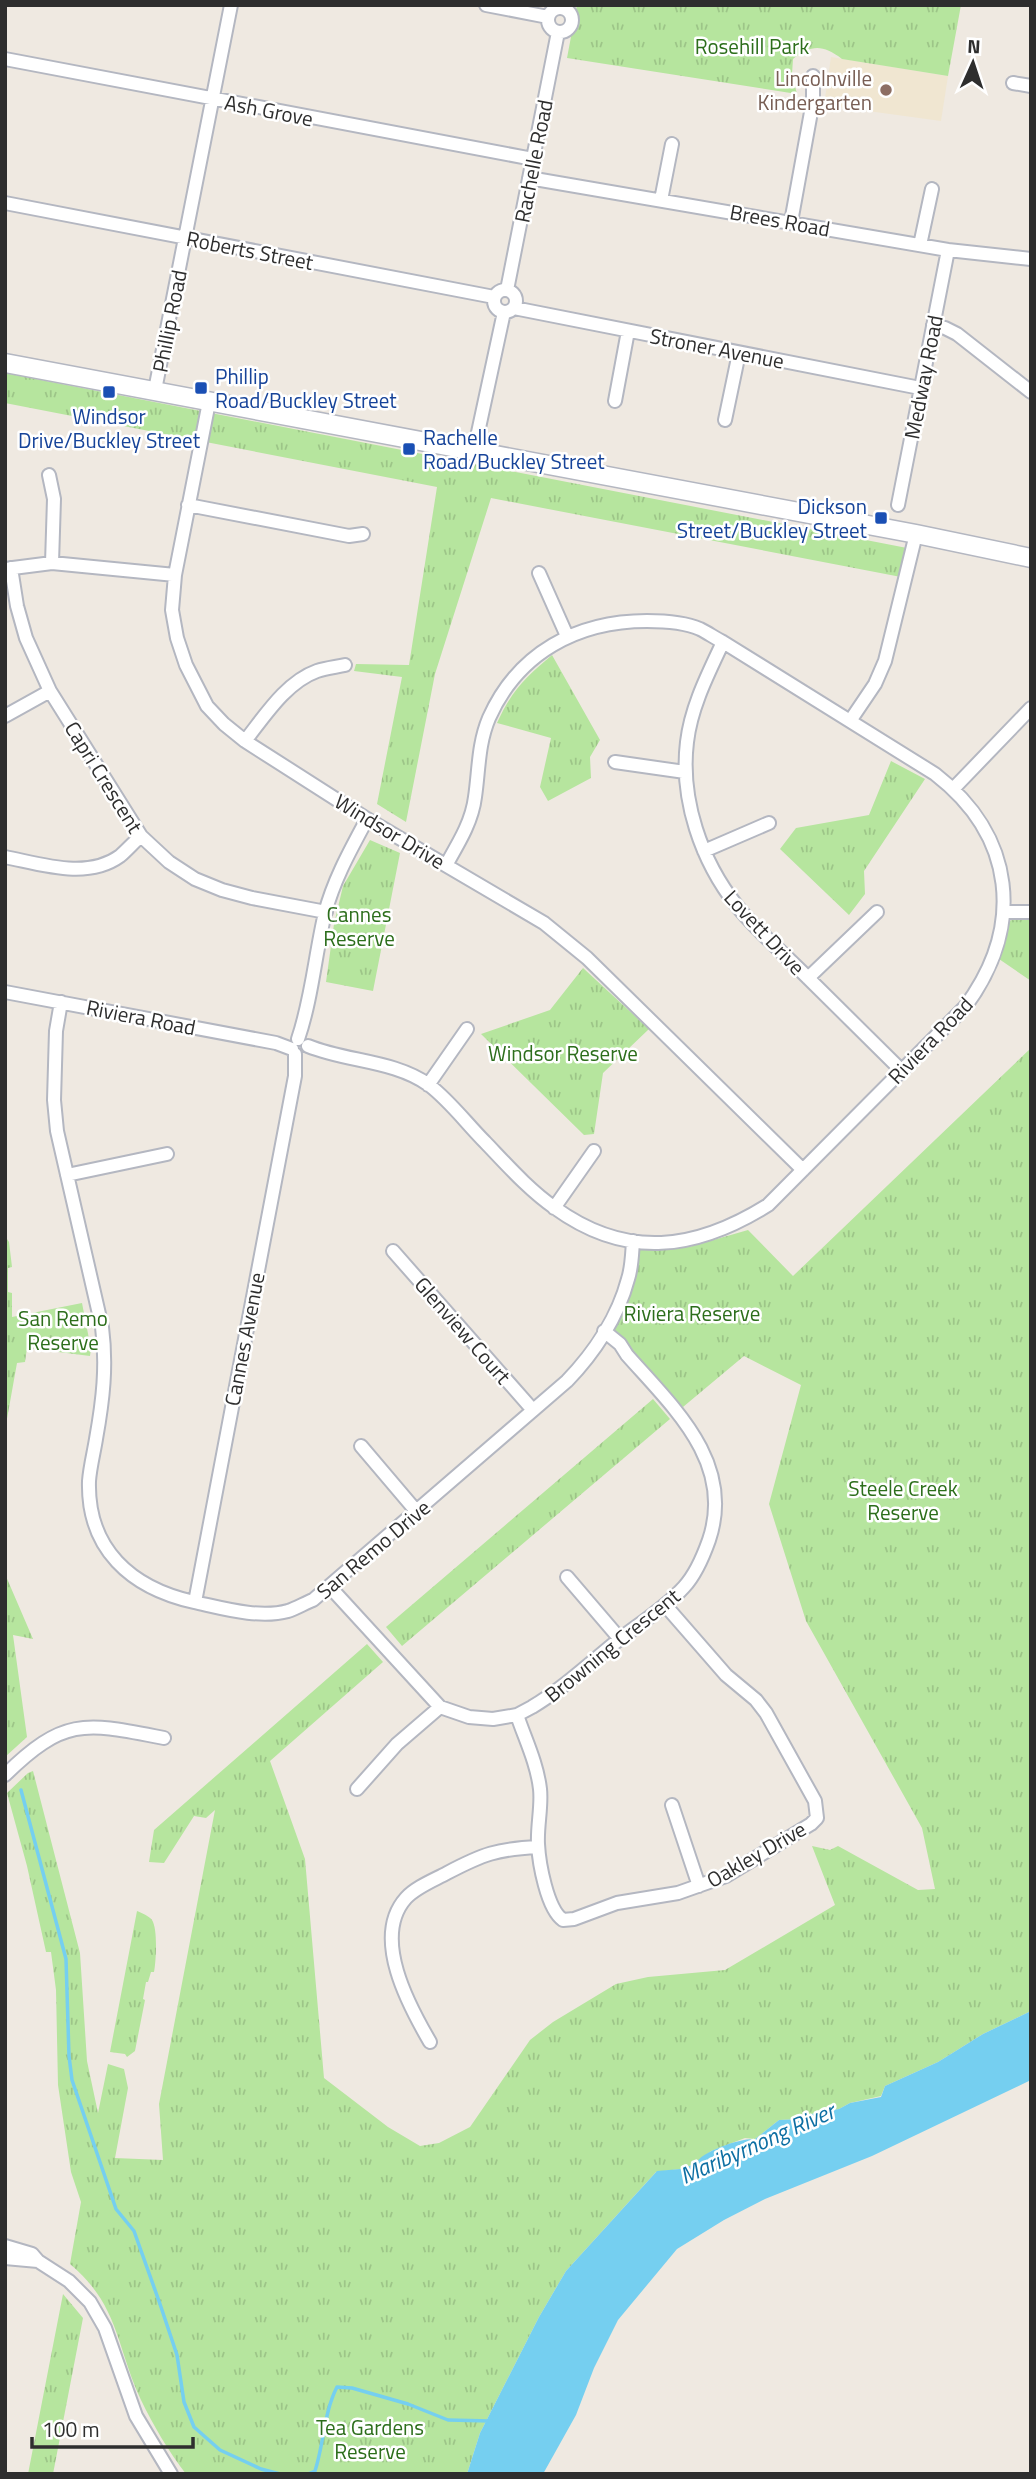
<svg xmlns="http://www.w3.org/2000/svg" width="1036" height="2479" viewBox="0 0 1036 2479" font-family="'Titillium Web',sans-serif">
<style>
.education{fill:#f0e6d1}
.grass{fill:url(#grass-tufts)}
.water{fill:#75cff0}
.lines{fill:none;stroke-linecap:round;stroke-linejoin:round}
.stream{stroke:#75cff0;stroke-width:3.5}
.minor-casing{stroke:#b4b7c1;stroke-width:16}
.secondary-casing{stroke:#b4b7c1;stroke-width:21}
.minor{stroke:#fff;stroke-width:12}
.secondary{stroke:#fff;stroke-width:18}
.education-dot{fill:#8d6e63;stroke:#fff;stroke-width:2.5}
.transit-dot{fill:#1a4fb4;stroke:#fff;stroke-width:2.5}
.labels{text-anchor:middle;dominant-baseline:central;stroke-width:5;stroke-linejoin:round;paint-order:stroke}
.park-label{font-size:21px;fill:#2c6e1b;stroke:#fff}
.education-label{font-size:21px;fill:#785e54;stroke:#fff;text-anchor:end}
.street-label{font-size:21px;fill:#2e2e2e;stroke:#fff}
.transit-label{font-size:21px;fill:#164399;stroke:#fff;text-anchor:start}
.water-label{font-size:23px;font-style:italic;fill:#0d6fa3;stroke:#fff}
</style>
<defs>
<pattern id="grass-tufts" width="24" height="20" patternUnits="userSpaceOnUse" patternTransform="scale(1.75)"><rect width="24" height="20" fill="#b6e59e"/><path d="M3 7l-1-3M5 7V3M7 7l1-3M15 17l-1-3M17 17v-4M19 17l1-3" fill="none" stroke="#9dc588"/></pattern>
</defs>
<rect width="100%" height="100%" fill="#efe9e1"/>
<!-- education -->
<path class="education" d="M 831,57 L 948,76 L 941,121 L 824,105 Z"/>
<!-- grass -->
<path class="grass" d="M 577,5 L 961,5 L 948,76 L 842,59 C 823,45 812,44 793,59 L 792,74 L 797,94 L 567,58 Z
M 5,373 L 907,548 L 901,577 L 491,498 L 435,674 L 406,822 L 377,804 L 402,677 L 354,671 L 356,664 L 409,665 L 437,487 L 5,403 Z
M 552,655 L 600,740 L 590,757 L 591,778 L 548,801 L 540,787 L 551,738 L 497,723 C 512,690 525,678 552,655 Z
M 891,761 L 925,779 L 864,871 L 865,894 L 849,915 L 780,849 L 796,828 L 869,815 Z
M 370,840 L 400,853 L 373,991 L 326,982 L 334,924 L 343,886 Z
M 1031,916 L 1031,981 L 999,959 L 1008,921 Z
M 583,968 L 649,1029 L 603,1073 L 594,1134 L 584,1135 L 481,1034 L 550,1010 Z
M 1031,1048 L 1031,2011 L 983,2034 L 938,2062 L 885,2086 L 881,2096 L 850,2103 L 839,2109 L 806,2115 L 802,2119 L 779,2120 L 755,2139 L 745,2138 L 711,2151 L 695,2164 L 680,2169 L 656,2172 L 566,2271 L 539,2317 L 480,2433 L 467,2474 L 186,2474 C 169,2452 153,2425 141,2400 C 116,2346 119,2305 70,2264 L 81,2202 L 71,2172 L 58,2085 L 56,1990 L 51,1952 L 46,1952 L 27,1866 L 7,1793 L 28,1773 L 33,1771 L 80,1953 L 87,2061 L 98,2113 L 108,2064 L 124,2069 L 128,2088 L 115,2158 L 163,2160 L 159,2104 L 215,1810 L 206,1818 L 194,1816 L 164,1863 L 149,1862 L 154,1830 L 367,1644 L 383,1662 L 270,1761 L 305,1859 L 324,2078 L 388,2127 L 420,2146 L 439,2143 L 470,2127 L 530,2040 L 553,2022 L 616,1984 L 648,1977 L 725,1970 L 835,1905 L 812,1846 L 830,1850 L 838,1846 L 918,1890 L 935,1889 L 922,1828 L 806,1621 L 769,1504 L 801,1385 L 744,1356 L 683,1407 L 612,1333 L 620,1317 L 638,1249 L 689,1247 L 748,1230 L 793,1276 Z
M 5,1236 L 9,1242 L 12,1267 L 8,1268 L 8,1292 L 12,1293 L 12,1317 L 82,1303 L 91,1349 L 90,1356 L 27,1348 L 25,1362 L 17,1363 L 5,1430 Z
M 653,1399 L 670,1419 L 402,1646 L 386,1627 Z
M 5,1574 L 33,1639 L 13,1635 L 27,1737 L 5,1757 Z
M 137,1911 C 142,1913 149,1916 152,1920 C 158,1929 156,1962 154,1972 L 151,1972 L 148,1982 L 146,1982 L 143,1999 L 145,2000 L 135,2051 L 127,2057 L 125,2054 L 110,2052 Z
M 63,2294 L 83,2318 L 53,2474 L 28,2474 Z"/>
<!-- water -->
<path class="water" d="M 1031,2011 L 1031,2080 L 872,2156 L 765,2199 L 724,2220 L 677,2249 L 618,2320 L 594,2368 L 576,2415 L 543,2474 L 467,2474 L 480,2433 L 539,2317 L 566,2271 L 657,2171 L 680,2169 L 695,2164 C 702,2151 741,2138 755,2139 L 779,2120 L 802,2119 L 806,2115 L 839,2109 L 850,2103 L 881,2097 L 885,2086 L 938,2062 L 983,2034 Z"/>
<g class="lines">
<!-- stream -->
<path class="stream" d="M 21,1790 L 66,1959 L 69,2056 L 72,2080 L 116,2209 L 134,2231 L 160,2304 L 177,2355 L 184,2402 L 194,2427 L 220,2450 L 261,2469 L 280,2474
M 308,2474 L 315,2471 C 324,2443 324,2412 337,2387 L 352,2388 L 408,2404 L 448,2420 L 491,2421"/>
<!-- minor casing -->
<g class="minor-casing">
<path id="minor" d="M 486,5 L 548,17
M548 20a12 12 0 1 1 24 0a12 12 0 1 1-24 0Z
M 5,59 L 533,159
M 1013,83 L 1031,86
M 529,178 L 948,250 L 1031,259
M 661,200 L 672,144
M 5,203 L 494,297
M 791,222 L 813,101 L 813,76
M 920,245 L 932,189
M494 301a11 11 0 1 1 22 0a11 11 0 1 1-22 0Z
M 507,290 L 558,32
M 514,308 L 920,388
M 933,325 L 945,328 L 957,334 L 1031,392
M 155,390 L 231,5
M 615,401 L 628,331
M 209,402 L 175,575 L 172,610 L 177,638 L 186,665 L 207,706 L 224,724 L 245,741 L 367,819 L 544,923 L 587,958 L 803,1170
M 725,420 L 739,353
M 474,451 L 504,312
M 49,475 L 54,499 L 52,563
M 188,505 L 349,536 L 363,534
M 898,505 L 948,250
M 11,568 L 17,606 L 26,638 L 50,691 L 141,836 L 169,862 L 195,879 L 222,890 L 252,898 L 326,912
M 5,569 L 52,563 L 175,575
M 539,573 L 567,636
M 723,642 C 708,674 691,707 687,742 C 680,799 701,861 737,906 C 755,929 779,949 800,970 C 834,1004 868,1037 902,1071
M 5,716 L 50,691
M 850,721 L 875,684 L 885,661 L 916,534
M 245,741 C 264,717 286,682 317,671 C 326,668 336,667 345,665
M 615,762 L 685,772
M 954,788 L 1031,708
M 704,851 L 769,823
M 5,857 C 41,864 87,880 120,856 C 127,850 134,842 141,836
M 1004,912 L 1031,912
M 808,978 L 877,912
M 5,992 L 276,1043 L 292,1049
M 61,1002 L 56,1031 L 54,1100 L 57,1131 L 102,1327 C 107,1366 103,1400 96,1439 C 94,1452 90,1467 89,1481 C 87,1549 131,1588 194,1602 C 222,1608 259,1619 288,1611 C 297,1608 305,1603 313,1600 L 567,1381 C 594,1353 618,1317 628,1279 C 632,1267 632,1254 633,1241
M 298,1039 C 312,998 315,955 325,913 C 334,879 351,849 367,819
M 308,1046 C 347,1062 394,1060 429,1085 C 450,1101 467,1124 485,1142 C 507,1165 529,1190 555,1208 C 627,1260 696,1250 768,1205 L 965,1007 C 1025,926 1015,836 935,774 L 723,642 C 715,638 708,633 700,629 C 684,622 664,621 647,621 C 577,621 518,653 489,718 C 478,744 479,770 475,797 C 472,822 458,844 446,865
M 428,1085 L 467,1029
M 67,1175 L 167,1154
M 554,1208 L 594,1151
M 393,1251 L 532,1409
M 361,1446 L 417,1512
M 567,1577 L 620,1639
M 330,1587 L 440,1707 L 469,1717 L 493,1719 L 517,1715 L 532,1707 C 564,1688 592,1661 621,1638 C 642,1622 666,1607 684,1587 C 696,1574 703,1557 709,1540 C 735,1463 674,1408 627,1355 L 620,1344 L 604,1331
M 195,1602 L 295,1076 L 295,1054
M 517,1715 C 525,1739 537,1763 540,1789 C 542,1806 537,1826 538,1844 C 539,1863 547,1909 563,1920 L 574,1919 L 617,1903 L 678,1893 L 726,1876 L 811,1824 L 817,1818 L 815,1801 L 766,1713 L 756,1700 L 726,1675 L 665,1605
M 5,1775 C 65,1716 86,1723 164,1738
M 357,1789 L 397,1744 L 440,1707
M 672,1805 L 699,1886
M 430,2042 C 409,2006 371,1937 406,1898 C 416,1887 434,1880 447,1873 C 483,1854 497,1849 538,1847
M 5,2246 L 32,2254 L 38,2261 L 69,2281 L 90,2302 L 105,2328 L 136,2416 L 171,2474
M 5,2258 L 38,2261"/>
</g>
<!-- secondary casing -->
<g class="secondary-casing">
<path id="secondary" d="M 5,363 L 916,534 L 1031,558"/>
</g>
<!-- minor -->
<use href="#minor" class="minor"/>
<!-- secondary -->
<use href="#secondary" class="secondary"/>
</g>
<!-- markers -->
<circle class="education-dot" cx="886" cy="90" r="7"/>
<g class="transit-dot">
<rect x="194" y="381" width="14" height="14" rx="3.5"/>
<rect x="102" y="385" width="14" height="14" rx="3.5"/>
<rect x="402" y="442" width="14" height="14" rx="3.5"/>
<rect x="874" y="511" width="14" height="14" rx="3.5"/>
</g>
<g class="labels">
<!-- park labels -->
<g class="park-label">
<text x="752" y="46">Rosehill Park</text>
<text x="359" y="914">Cannes<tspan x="359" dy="24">Reserve</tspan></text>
<text x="563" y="1053">Windsor Reserve</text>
<text x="692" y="1313">Riviera Reserve</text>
<text x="63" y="1318">San Remo<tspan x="63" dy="24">Reserve</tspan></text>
<text x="903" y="1488">Steele Creek<tspan x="903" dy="24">Reserve</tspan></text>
<text x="370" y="2427">Tea Gardens<tspan x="370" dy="24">Reserve</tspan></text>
</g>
<!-- education labels -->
<g class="education-label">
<text x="872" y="78">Lincolnville<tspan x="872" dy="24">Kindergarten</tspan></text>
</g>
<!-- street labels -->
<g class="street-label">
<text transform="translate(269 110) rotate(11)">Ash Grove</text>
<text transform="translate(533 161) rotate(-79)">Rachelle Road</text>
<text transform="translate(780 220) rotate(10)">Brees Road</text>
<text transform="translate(250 250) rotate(11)">Roberts Street</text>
<text transform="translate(169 321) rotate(-79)">Phillip Road</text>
<text transform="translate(717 348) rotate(11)">Stroner Avenue</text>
<text transform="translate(923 377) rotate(-79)">Medway Road</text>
<text transform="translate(104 777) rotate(58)">Capri Crescent</text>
<text transform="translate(390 831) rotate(31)">Windsor Drive</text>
<text transform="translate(765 932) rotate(47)">Lovett Drive</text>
<text transform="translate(141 1017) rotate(11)">Riviera Road</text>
<text transform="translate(930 1040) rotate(-46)">Riviera Road</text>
<text transform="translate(463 1330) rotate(49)">Glenview Court</text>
<text transform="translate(244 1339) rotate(-79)">Cannes Avenue</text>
<text transform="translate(373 1549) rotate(-40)">San Remo Drive</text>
<text transform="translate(612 1645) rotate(-39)">Browning Crescent</text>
<text transform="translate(756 1854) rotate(-30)">Oakley Drive</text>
</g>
<!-- transit labels -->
<g class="transit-label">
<text x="215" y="376">Phillip<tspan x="215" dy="24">Road/Buckley Street</tspan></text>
<text x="109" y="416" text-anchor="middle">Windsor<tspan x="109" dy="24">Drive/Buckley Street</tspan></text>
<text x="423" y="437">Rachelle<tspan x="423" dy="24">Road/Buckley Street</tspan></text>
<text x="867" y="506" text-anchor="end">Dickson<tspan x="867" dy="24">Street/Buckley Street</tspan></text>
</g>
<!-- water labels -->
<g class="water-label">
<text transform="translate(757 2143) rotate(-24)">Maribyrnong River</text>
</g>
</g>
<!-- border -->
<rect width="1036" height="2479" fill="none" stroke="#2e2e2e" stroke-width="14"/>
<!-- north arrow -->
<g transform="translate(973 63) rotate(3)" stroke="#ffffff" stroke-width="5" paint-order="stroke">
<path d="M0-5L12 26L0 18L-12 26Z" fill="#2e2e2e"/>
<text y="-10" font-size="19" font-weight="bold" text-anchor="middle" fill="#2e2e2e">N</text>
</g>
<!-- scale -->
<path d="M32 2437v10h161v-10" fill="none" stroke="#2e2e2e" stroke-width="3.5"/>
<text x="42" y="2437" font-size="21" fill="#2e2e2e" stroke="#ffffff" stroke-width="5" paint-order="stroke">100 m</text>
</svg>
